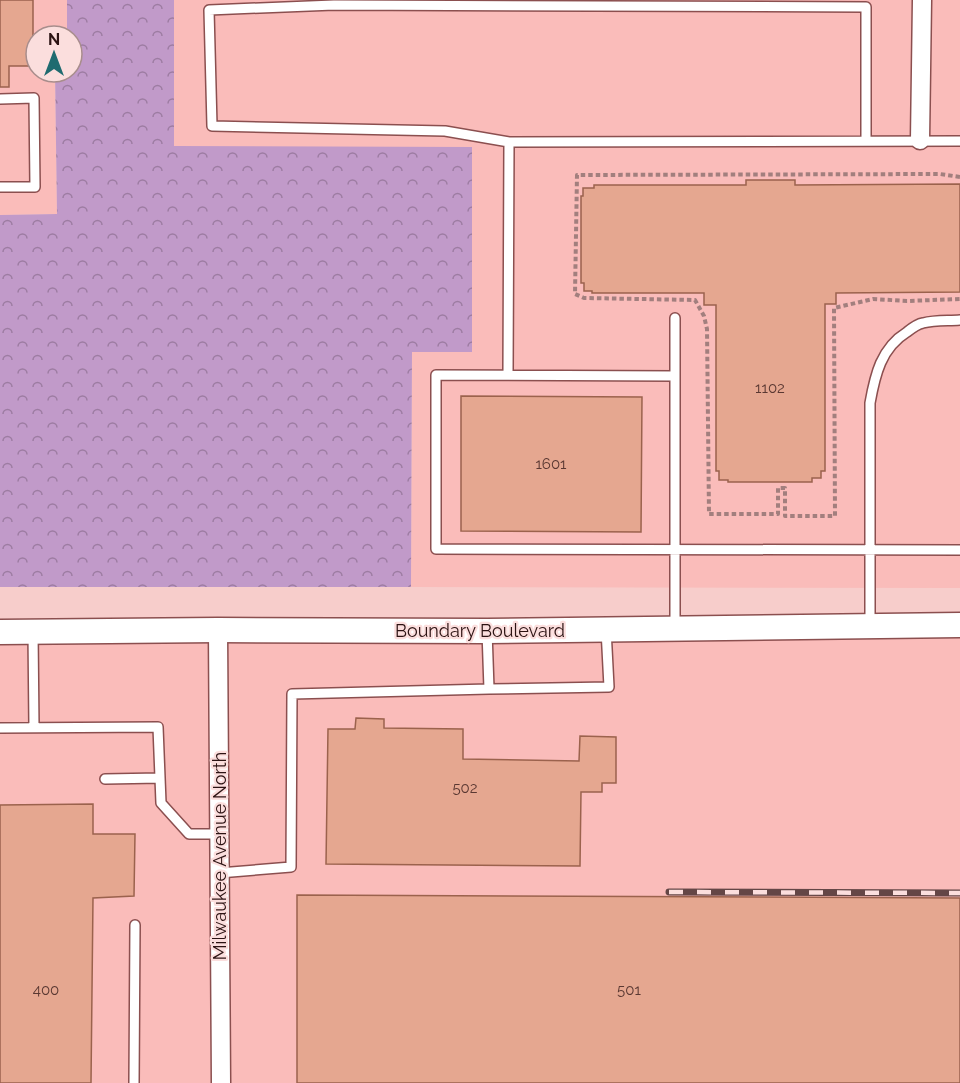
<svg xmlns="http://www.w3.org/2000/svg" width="960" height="1083" viewBox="0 0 960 1083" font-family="Raleway,sans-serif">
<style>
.built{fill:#fabcba}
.forest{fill:url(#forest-crowns)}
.building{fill:#e5a790;stroke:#9b624d;stroke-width:1.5}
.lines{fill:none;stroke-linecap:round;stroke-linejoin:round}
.lane-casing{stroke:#8b4f4f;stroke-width:12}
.street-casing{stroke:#8b4f4f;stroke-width:21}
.secondary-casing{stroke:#8b4f4f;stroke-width:27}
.path{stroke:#a27f7e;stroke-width:4;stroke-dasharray:4.5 3;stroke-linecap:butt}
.lane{stroke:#fff;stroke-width:9}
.street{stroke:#fff;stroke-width:18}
.secondary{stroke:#fff;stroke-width:24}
.rail-casing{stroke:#644646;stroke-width:7}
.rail{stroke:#fbdedd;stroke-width:4.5;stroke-dasharray:14;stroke-linecap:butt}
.labels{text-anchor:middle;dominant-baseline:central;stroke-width:4.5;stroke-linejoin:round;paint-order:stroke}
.number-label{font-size:15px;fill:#5a3832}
.street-label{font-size:18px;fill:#2c1313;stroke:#fbdedd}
</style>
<defs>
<pattern id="forest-crowns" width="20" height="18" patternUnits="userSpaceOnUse" patternTransform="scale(1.5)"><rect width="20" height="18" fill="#c19ac9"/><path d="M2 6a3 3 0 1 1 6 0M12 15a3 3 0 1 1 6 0" fill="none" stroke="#9d7ca2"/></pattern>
</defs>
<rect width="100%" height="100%" fill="#f7cdcb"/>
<!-- built -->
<path class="built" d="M 0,0 L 67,0 L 67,36 L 36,36 L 36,72 L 55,72 L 57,214 L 0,215 Z
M 174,0 L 960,0 L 960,588 L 411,587 L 412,352 L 472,352 L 174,146 Z
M 960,629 L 960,1083 L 0,1083 L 0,632 Z"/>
<!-- forest -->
<path class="forest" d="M 67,0 L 174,0 L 174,146 L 472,147 L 472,352 L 412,352 L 411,587 L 0,587 L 0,215 L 57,214 L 55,72 L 72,72 L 72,36 L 67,36 Z"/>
<!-- building -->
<path class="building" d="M 0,0 L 33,0 L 33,66 L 9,66 L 9,87 L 0,87 Z
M 746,180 L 795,180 L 795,185 L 960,184 L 960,292 L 836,293 L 836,304 L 825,304 L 825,471 L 821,471 L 821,478 L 812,478 L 812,482 L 728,482 L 728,480 L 719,480 L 719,471 L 716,471 L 716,305 L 704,305 L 704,293 L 592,293 L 592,291 L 584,291 L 584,283 L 581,283 L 581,196 L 583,196 L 583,188 L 594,188 L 594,185 L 746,185 Z
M 461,396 L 642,397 L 641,532 L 461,531 Z
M 356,718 L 384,719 L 384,728 L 463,729 L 463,759 L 579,761 L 580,736 L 616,737 L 616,783 L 602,783 L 602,792 L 581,792 L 580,866 L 326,864 L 328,729 L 355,729 Z
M 93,804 L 93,834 L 135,834 L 134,896 L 93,898 L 91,1083 L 0,1083 L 0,805 Z
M 297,895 L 960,898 L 960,1083 L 297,1083 Z"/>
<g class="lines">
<!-- lane casing -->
<g class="lane-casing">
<path id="lane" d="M 0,99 L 34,98 L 35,187 L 0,187
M 866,141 L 866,7 L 334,5 L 209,10 L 212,126 L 445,131 L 509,142 L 960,141
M 675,318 L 675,627
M 508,375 L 509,142
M 675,376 L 436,375 L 436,549 L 960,550
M 870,624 L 870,403 C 875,375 881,348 907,332 C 912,328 917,324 923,323 C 935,320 948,321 960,320
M 33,632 L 34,728
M 489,689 L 609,687 L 606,629
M 0,728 L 158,727 L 161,803 L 189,834 L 219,834
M 105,779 L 160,778
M 219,873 L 291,867 L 292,694 L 489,689 L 487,631
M 134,1083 L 135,925"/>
</g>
<!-- street casing -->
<g class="street-casing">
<path id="street" d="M 920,140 L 922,0
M 218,630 L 221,1083"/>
</g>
<!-- secondary casing -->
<g class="secondary-casing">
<path id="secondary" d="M 0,632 L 218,630 L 487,631 L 960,625"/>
</g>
<!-- path -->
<path class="path" d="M 960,177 L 940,174 L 577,175 L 575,294 L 584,298 L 695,300 L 704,316 L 707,329 L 709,514 L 778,514 L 778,488 L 785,488 L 785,516 L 835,516 L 834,308 L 873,299 L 907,301 L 960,299"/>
<!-- lane -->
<use href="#lane" class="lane"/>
<!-- street -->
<use href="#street" class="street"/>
<!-- secondary -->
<use href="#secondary" class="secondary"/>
<!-- rail casing -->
<g class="rail-casing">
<path id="rail" d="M 669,892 L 960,893"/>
</g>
<!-- rail -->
<use href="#rail" class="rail"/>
</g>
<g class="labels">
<!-- number labels -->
<g class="number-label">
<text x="770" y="388">1102</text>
<text x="551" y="464">1601</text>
<text x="465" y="788">502</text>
<text x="46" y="990">400</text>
<text x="629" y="990">501</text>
</g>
<!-- street labels -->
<g class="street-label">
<text x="480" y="630">Boundary Boulevard</text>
<text transform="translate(219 856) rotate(-90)">Milwaukee Avenue North</text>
</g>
</g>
<!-- north arrow -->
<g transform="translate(54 54)"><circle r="28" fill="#fbdedd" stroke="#a88d8c" stroke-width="1.5"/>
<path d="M0-4.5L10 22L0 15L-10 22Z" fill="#1f6b70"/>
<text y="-9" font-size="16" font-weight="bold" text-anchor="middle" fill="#2c1313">N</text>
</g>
</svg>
